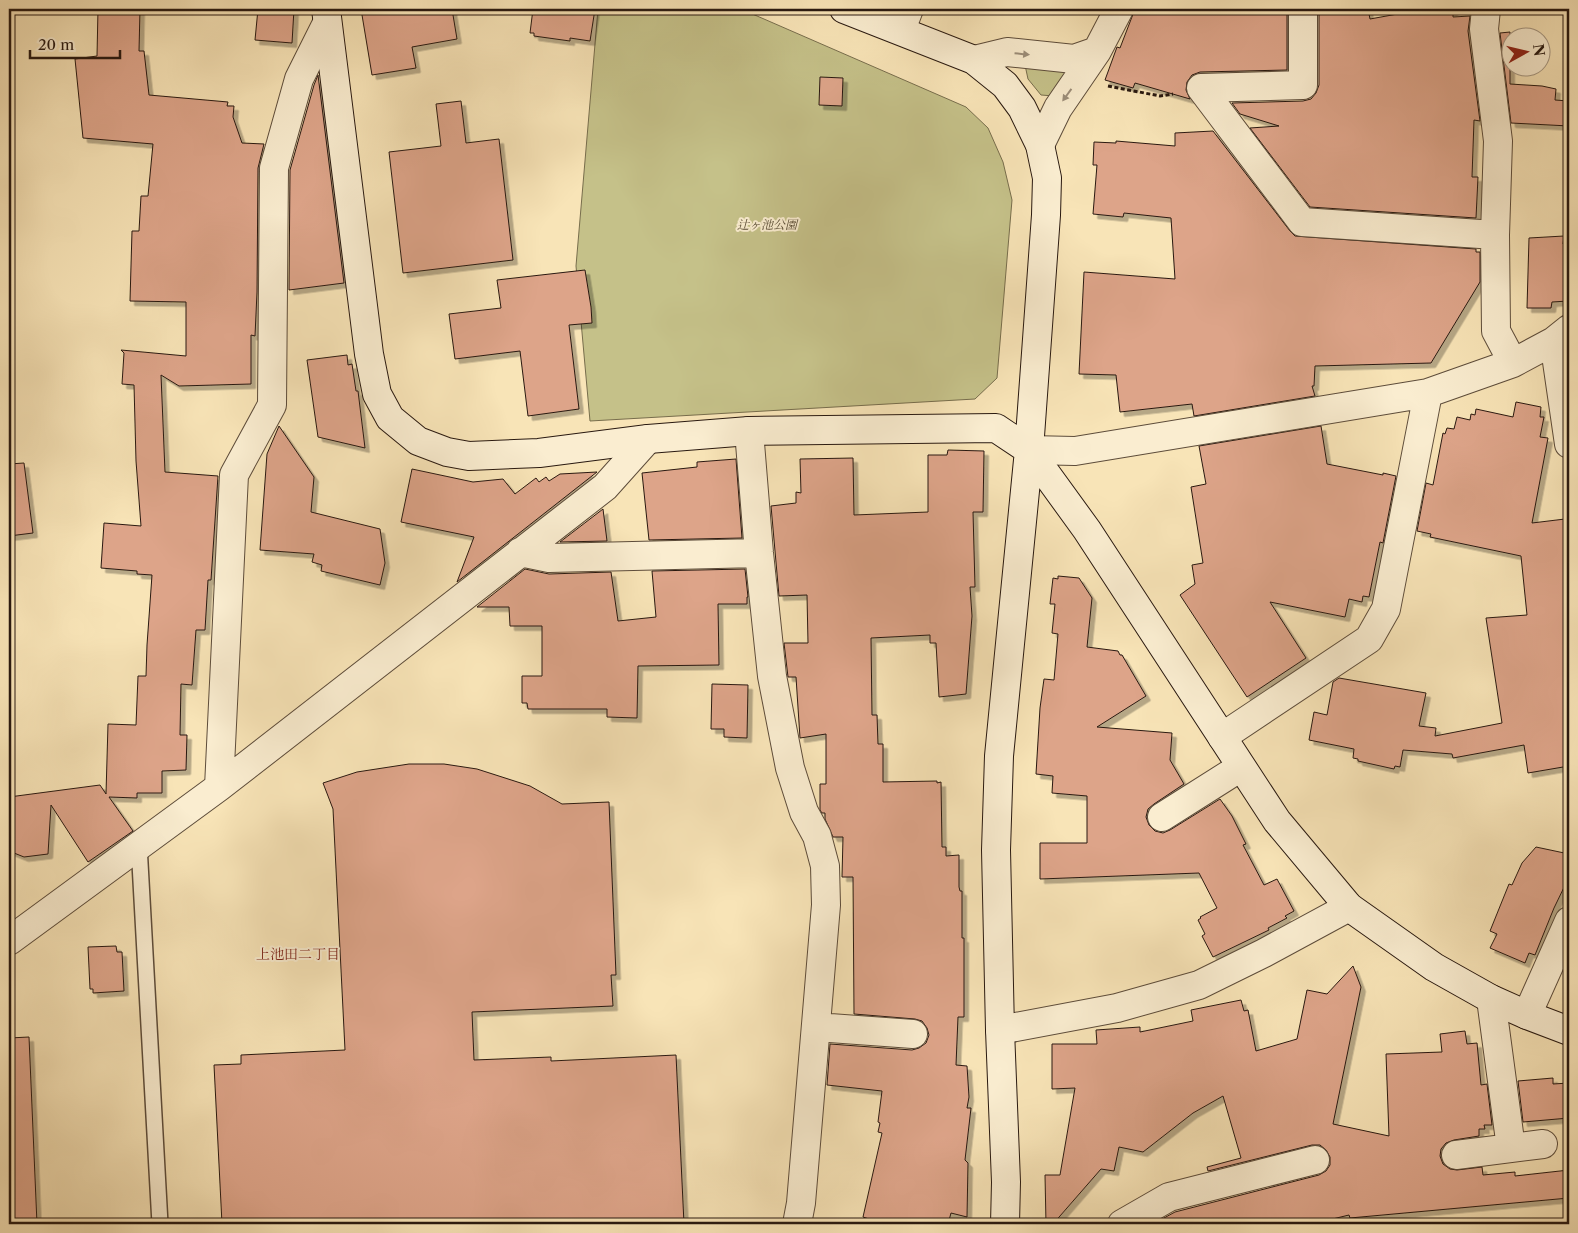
<svg xmlns="http://www.w3.org/2000/svg" width="1578" height="1233" viewBox="0 0 1578 1233" font-family="'Libre Caslon Text','Noto Serif JP',serif">
<style>
.green{fill:#c5c189;stroke:#776d4c}
.building{fill:#dda489;stroke:#291910;filter:url(#shadow)}
.lines{fill:none;stroke-linecap:round;stroke-linejoin:round}
.lane-casing{stroke:#5d4c3a;stroke-width:18}
.street-casing{stroke:#5d4c3a;stroke-width:30}
.secondary-casing{stroke:#291910;stroke-width:30}
.path{stroke:#291910;stroke-width:3;stroke-dasharray:4 2.5;stroke-linecap:butt}
.lane{stroke:#faedd0;stroke-width:15}
.street{stroke:#faedd0;stroke-width:28}
.secondary{stroke:#faedd0;stroke-width:28}
.oneway{fill:#9c8e7a}
.labels{text-anchor:middle;dominant-baseline:central;stroke-width:4;stroke-linejoin:round;paint-order:stroke}
.park-label{font-size:12px;font-style:italic;fill:#584b34;stroke:#faedd0}
.neighbourhood-label{font-size:14px;fill:#7a1f14;stroke:#faedd0}
</style>
<defs>
<filter id="shadow"><feDropShadow dx="4.5" dy="4.5" stdDeviation="0" flood-color="#0004"/></filter>
</defs>
<rect width="100%" height="100%" fill="#f8e4b7"/>
<filter id="stains"><feTurbulence type="fractalNoise" baseFrequency=".004" numOctaves="4"/><feColorMatrix values="0 0 0 0 .2 0 0 0 0 .09 0 0 0 0 .02 0 0 0 .5 -.17"/></filter>
<radialGradient id="worn" r=".72"><stop offset=".6" stop-color="#630" stop-opacity="0"/><stop offset="1" stop-color="#630" stop-opacity=".3"/></radialGradient>
<!-- green -->
<path class="green" d="M 598,9 L 741,9 L 966,107 L 988,128 L 1003,162 L 1012,200 L 997,378 L 975,399 L 590,421 L 576,266 Z
M 1025,65 L 1065,71 L 1065,82 L 1054,96 L 1041,95 L 1028,79 Z"/>
<!-- building -->
<path class="building" d="M 98,9 L 140,9 L 139,51 L 144,51 L 149,95 L 228,102 L 227,106 L 234,106 L 233,117 L 242,143 L 264,144 L 258,168 L 257,292 L 255,336 L 251,335 L 251,384 L 179,386 L 161,375 L 165,472 L 218,476 L 211,580 L 208,580 L 205,630 L 196,630 L 192,685 L 181,684 L 180,735 L 187,735 L 186,770 L 162,771 L 162,793 L 137,793 L 137,798 L 109,797 L 133,831 L 88,862 L 51,805 L 48,854 L 24,857 L 9,851 L 9,797 L 100,785 L 106,794 L 108,724 L 136,725 L 138,676 L 146,676 L 147,645 L 152,575 L 137,574 L 137,571 L 101,568 L 104,523 L 141,526 L 136,461 L 134,385 L 122,384 L 124,353 L 121,350 L 186,356 L 186,302 L 130,301 L 132,231 L 139,231 L 141,196 L 148,196 L 153,144 L 83,138 L 75,59 L 97,56 Z
M 258,9 L 294,9 L 292,43 L 255,40 Z
M 361,9 L 452,9 L 457,39 L 412,47 L 416,68 L 372,75 Z
M 533,9 L 595,9 L 590,41 L 570,38 L 570,41 L 534,36 L 534,33 L 530,33 Z
M 1135,9 L 1287,9 L 1287,70 L 1200,72 L 1192,75 L 1187,82 L 1186,90 L 1190,99 L 1135,83 L 1133,88 L 1105,80 L 1117,47 L 1120,48 Z
M 1319,9 L 1368,9 L 1370,19 L 1425,9 L 1453,9 L 1453,17 L 1470,16 L 1468,31 L 1480,121 L 1474,120 L 1472,177 L 1478,177 L 1476,218 L 1310,207 L 1250,128 L 1279,126 L 1240,114 L 1232,103 L 1303,101 L 1311,99 L 1316,93 L 1319,85 Z
M 1510,32 L 1510,84 L 1542,86 L 1556,89 L 1555,100 L 1569,101 L 1569,126 L 1511,123 L 1500,33 Z
M 318,75 L 344,283 L 289,290 L 290,170 L 314,85 Z
M 820,77 L 843,78 L 842,106 L 819,105 Z
M 461,101 L 466,143 L 499,139 L 513,260 L 403,273 L 389,152 L 441,146 L 436,104 Z
M 1213,131 L 1290,231 L 1295,236 L 1476,249 L 1476,252 L 1480,252 L 1480,282 L 1431,363 L 1315,366 L 1314,386 L 1312,386 L 1315,396 L 1194,416 L 1192,404 L 1120,412 L 1116,375 L 1079,374 L 1084,272 L 1175,279 L 1171,218 L 1124,213 L 1123,217 L 1093,214 L 1097,165 L 1093,165 L 1094,142 L 1116,143 L 1116,141 L 1175,146 L 1175,133 Z
M 1564,236 L 1563,244 L 1569,244 L 1568,301 L 1552,302 L 1551,308 L 1527,308 L 1529,238 Z
M 585,270 L 591,307 L 592,323 L 569,325 L 579,409 L 528,416 L 520,351 L 455,359 L 449,314 L 501,308 L 497,280 Z
M 347,355 L 348,365 L 352,364 L 356,391 L 358,391 L 365,448 L 318,437 L 307,360 Z
M 1516,402 L 1541,407 L 1540,417 L 1544,417 L 1540,437 L 1548,438 L 1532,523 L 1565,519 L 1569,557 L 1569,638 L 1565,639 L 1566,664 L 1569,684 L 1569,766 L 1528,773 L 1524,745 L 1453,758 L 1452,754 L 1403,750 L 1400,767 L 1395,766 L 1394,769 L 1358,761 L 1358,759 L 1353,758 L 1354,749 L 1309,740 L 1314,712 L 1327,715 L 1333,682 L 1339,678 L 1426,693 L 1419,726 L 1436,728 L 1435,736 L 1502,723 L 1486,618 L 1527,615 L 1521,556 L 1430,537 L 1431,534 L 1417,531 L 1426,483 L 1433,485 L 1443,433 L 1445,434 L 1447,428 L 1454,429 L 1457,417 L 1470,420 L 1471,414 L 1475,415 L 1476,409 L 1513,417 Z
M 279,426 L 314,477 L 311,512 L 380,529 L 385,563 L 380,585 L 321,571 L 322,565 L 312,562 L 314,554 L 260,550 L 267,454 Z
M 1321,426 L 1327,464 L 1383,475 L 1383,473 L 1396,476 L 1383,543 L 1380,542 L 1369,597 L 1363,596 L 1362,602 L 1349,599 L 1345,617 L 1270,602 L 1306,658 L 1247,697 L 1180,595 L 1195,584 L 1192,565 L 1203,563 L 1191,487 L 1206,484 L 1199,446 Z
M 948,450 L 984,451 L 983,512 L 973,512 L 975,587 L 970,587 L 972,616 L 966,694 L 939,697 L 936,643 L 930,643 L 930,635 L 871,638 L 872,715 L 877,715 L 878,744 L 883,744 L 883,782 L 937,781 L 937,783 L 941,782 L 942,847 L 946,847 L 946,856 L 959,855 L 959,887 L 960,891 L 962,891 L 962,938 L 964,938 L 964,1017 L 958,1017 L 956,1065 L 967,1066 L 969,1097 L 967,1108 L 971,1108 L 965,1160 L 968,1163 L 967,1217 L 951,1213 L 948,1224 L 884,1224 L 863,1217 L 882,1133 L 878,1132 L 880,1123 L 878,1122 L 882,1091 L 827,1085 L 830,1044 L 912,1050 L 919,1048 L 926,1043 L 929,1035 L 927,1028 L 922,1021 L 915,1019 L 854,1014 L 853,877 L 842,877 L 843,837 L 833,837 L 825,819 L 825,813 L 822,813 L 820,810 L 820,784 L 826,784 L 826,734 L 800,738 L 796,677 L 788,677 L 784,643 L 808,643 L 807,595 L 779,596 L 771,506 L 796,503 L 796,492 L 801,493 L 800,459 L 853,458 L 854,515 L 928,512 L 928,455 L 947,455 Z
M 736,459 L 742,538 L 649,540 L 642,473 L 697,467 L 697,462 Z
M 24,463 L 33,533 L 9,536 L 9,464 Z
M 412,469 L 473,482 L 503,479 L 515,494 L 536,478 L 539,482 L 546,477 L 549,481 L 560,474 L 597,472 L 457,582 L 474,537 L 401,522 Z
M 603,509 L 607,541 L 560,542 Z
M 525,569 L 549,574 L 611,572 L 618,621 L 656,617 L 652,571 L 745,569 L 748,597 L 747,597 L 747,604 L 718,604 L 719,665 L 638,666 L 637,718 L 607,717 L 607,709 L 528,709 L 527,703 L 522,703 L 522,676 L 542,676 L 542,626 L 510,626 L 509,607 L 477,607 Z
M 1058,576 L 1079,578 L 1092,598 L 1087,647 L 1118,651 L 1120,655 L 1122,655 L 1146,696 L 1097,727 L 1172,733 L 1170,760 L 1184,784 L 1154,804 L 1148,809 L 1146,817 L 1149,825 L 1155,831 L 1163,833 L 1170,830 L 1220,799 L 1232,816 L 1246,844 L 1243,845 L 1264,885 L 1277,879 L 1294,911 L 1285,916 L 1287,918 L 1268,928 L 1269,930 L 1213,957 L 1202,936 L 1205,934 L 1198,920 L 1201,918 L 1200,917 L 1217,908 L 1199,873 L 1040,879 L 1040,843 L 1087,843 L 1087,796 L 1052,793 L 1053,776 L 1036,774 L 1040,708 L 1044,679 L 1054,680 L 1058,634 L 1052,633 L 1055,604 L 1050,604 L 1053,578 L 1058,579 Z
M 712,684 L 748,685 L 747,738 L 724,737 L 724,729 L 711,729 Z
M 409,764 L 444,764 L 477,769 L 530,786 L 562,804 L 609,802 L 616,975 L 611,975 L 613,1006 L 472,1012 L 474,1060 L 551,1057 L 551,1061 L 676,1055 L 684,1224 L 222,1224 L 214,1065 L 241,1064 L 241,1055 L 345,1050 L 333,809 L 323,783 L 357,772 Z
M 1536,847 L 1569,854 L 1569,877 L 1554,908 L 1535,955 L 1529,953 L 1525,963 L 1490,948 L 1497,934 L 1490,931 L 1509,884 L 1512,885 L 1522,863 Z
M 116,946 L 117,952 L 122,952 L 124,991 L 93,993 L 93,989 L 90,989 L 88,947 Z
M 1353,966 L 1361,987 L 1333,1124 L 1389,1136 L 1386,1054 L 1442,1052 L 1440,1034 L 1465,1031 L 1467,1044 L 1477,1043 L 1481,1085 L 1487,1084 L 1492,1125 L 1484,1125 L 1485,1129 L 1479,1129 L 1479,1136 L 1454,1140 L 1446,1143 L 1441,1149 L 1440,1156 L 1443,1164 L 1450,1169 L 1457,1170 L 1482,1167 L 1483,1175 L 1515,1172 L 1515,1176 L 1569,1170 L 1569,1198 L 1350,1218 L 1349,1215 L 1312,1224 L 1153,1224 L 1175,1212 L 1319,1175 L 1326,1171 L 1330,1165 L 1330,1157 L 1326,1150 L 1320,1145 L 1312,1145 L 1208,1171 L 1207,1167 L 1241,1158 L 1223,1096 L 1193,1113 L 1143,1152 L 1119,1147 L 1114,1171 L 1101,1169 L 1053,1224 L 1046,1224 L 1045,1175 L 1060,1175 L 1075,1088 L 1052,1089 L 1052,1044 L 1097,1044 L 1096,1030 L 1140,1027 L 1140,1032 L 1193,1021 L 1191,1010 L 1241,1000 L 1244,1011 L 1248,1010 L 1256,1051 L 1297,1039 L 1307,990 L 1327,994 Z
M 29,1037 L 37,1224 L 9,1224 L 9,1038 Z
M 1553,1078 L 1553,1084 L 1569,1083 L 1569,1118 L 1523,1122 L 1518,1081 Z"/>
<g class="lines">
<!-- lane casing -->
<g class="lane-casing">
<path id="lane" d="M 139,845 L 160,1224"/>
</g>
<!-- street casing -->
<g class="street-casing">
<path id="street" d="M 1303,9 L 1303,85 L 1201,88 L 1302,222 L 1495,235
M 1486,9 L 1484,29 L 1498,141 L 1495,235 L 1496,331 L 1513,363
M 901,30 L 909,9
M 974,60 L 1007,52 L 1074,59 L 1097,51
M 1040,145 L 1058,108 L 1097,51 L 1119,9
M 1554,341 L 1569,444
M 749,431 L 759,553 L 772,676 L 790,768 L 804,812 L 817,836 L 825,866 L 826,905 L 801,1203 L 797,1224
M 1029,450 L 1075,451 L 1428,393 L 1513,363 L 1554,341 L 1569,329
M 520,552 L 549,558 L 759,553
M 1222,737 L 1369,639 L 1386,609 L 1428,393
M 219,787 L 234,475 L 272,405 L 274,168 L 299,79 L 327,23
M 1162,817 L 1241,767
M 9,941 L 219,787 L 605,487 L 648,439
M 1491,999 L 1511,1148
M 1527,1015 L 1569,921
M 816,1027 L 913,1034
M 1000,1030 L 1117,1008 L 1199,985 L 1264,953 L 1349,907
M 1456,1155 L 1543,1144
M 1122,1224 L 1169,1197 L 1315,1160"/>
</g>
<!-- secondary casing -->
<g class="secondary-casing">
<path id="secondary" d="M 326,9 L 369,354 L 377,394 L 390,418 L 418,441 L 447,452 L 469,456 L 539,453 L 648,439 L 749,431 L 996,428 L 1029,450 L 1087,530 L 1277,821 L 1349,907 L 1434,967 L 1491,999 L 1527,1015 L 1569,1031
M 844,9 L 974,60 L 1005,85 L 1022,108 L 1040,145 L 1047,178 L 1046,215 L 1029,450 L 999,756 L 996,850 L 1000,1030 L 1006,1182 L 1005,1224"/>
</g>
<!-- path -->
<path class="path" d="M 1108,86 L 1160,96 L 1173,94"/>
<!-- lane -->
<use href="#lane" class="lane"/>
<!-- street -->
<use href="#street" class="street"/>
<!-- secondary -->
<use href="#secondary" class="secondary"/>
</g>
<!-- one-way arrows -->
<defs><path id="oneway-solid" d="M-6-.8H1V-3.2L6.5 0L1 3.2V.8H-6Z" transform="scale(1.25)"/></defs>
<g class="oneway">
<use href="#oneway-solid" transform="translate(1022 54) rotate(6)"/>
<use href="#oneway-solid" transform="translate(1067 95) rotate(126)"/>
</g>
<g class="labels">
<!-- park labels -->
<g class="park-label">
<text x="767" y="224">辻ヶ池公園</text>
</g>
<!-- neighbourhood labels -->
<g class="neighbourhood-label">
<text x="298" y="954">上池田二丁目</text>
</g>
</g>
<!-- margin -->
<rect width="1578" height="1233" fill="none" stroke="#f8e4b7" stroke-width="30"/>
<rect x="10" y="10" width="1558" height="1213" fill="none" stroke="#291910" stroke-width="2.5"/>
<rect x="15" y="15" width="1548" height="1203" fill="none" stroke="#291910"/>
<!-- north arrow -->
<g transform="translate(1526 52) rotate(82)"><circle r="24" fill="#faedd0" stroke="#a69883"/>
<path d="M0-4L9 19L0 12L-9 19Z" fill="#8f2418"/>
<text y="-8" font-size="14" font-weight="bold" text-anchor="middle" fill="#291910">N</text>
</g>
<!-- scale -->
<path d="M30 50v8h90v-8" fill="none" stroke="#291910" stroke-width="2.5"/>
<text x="38" y="50" font-size="15" fill="#291910" stroke="#faedd0" stroke-width="4" paint-order="stroke">20 m</text>
<rect width="100%" height="100%" filter="url(#stains)"/>
<rect width="100%" height="100%" fill="url(#worn)"/>
</svg>
